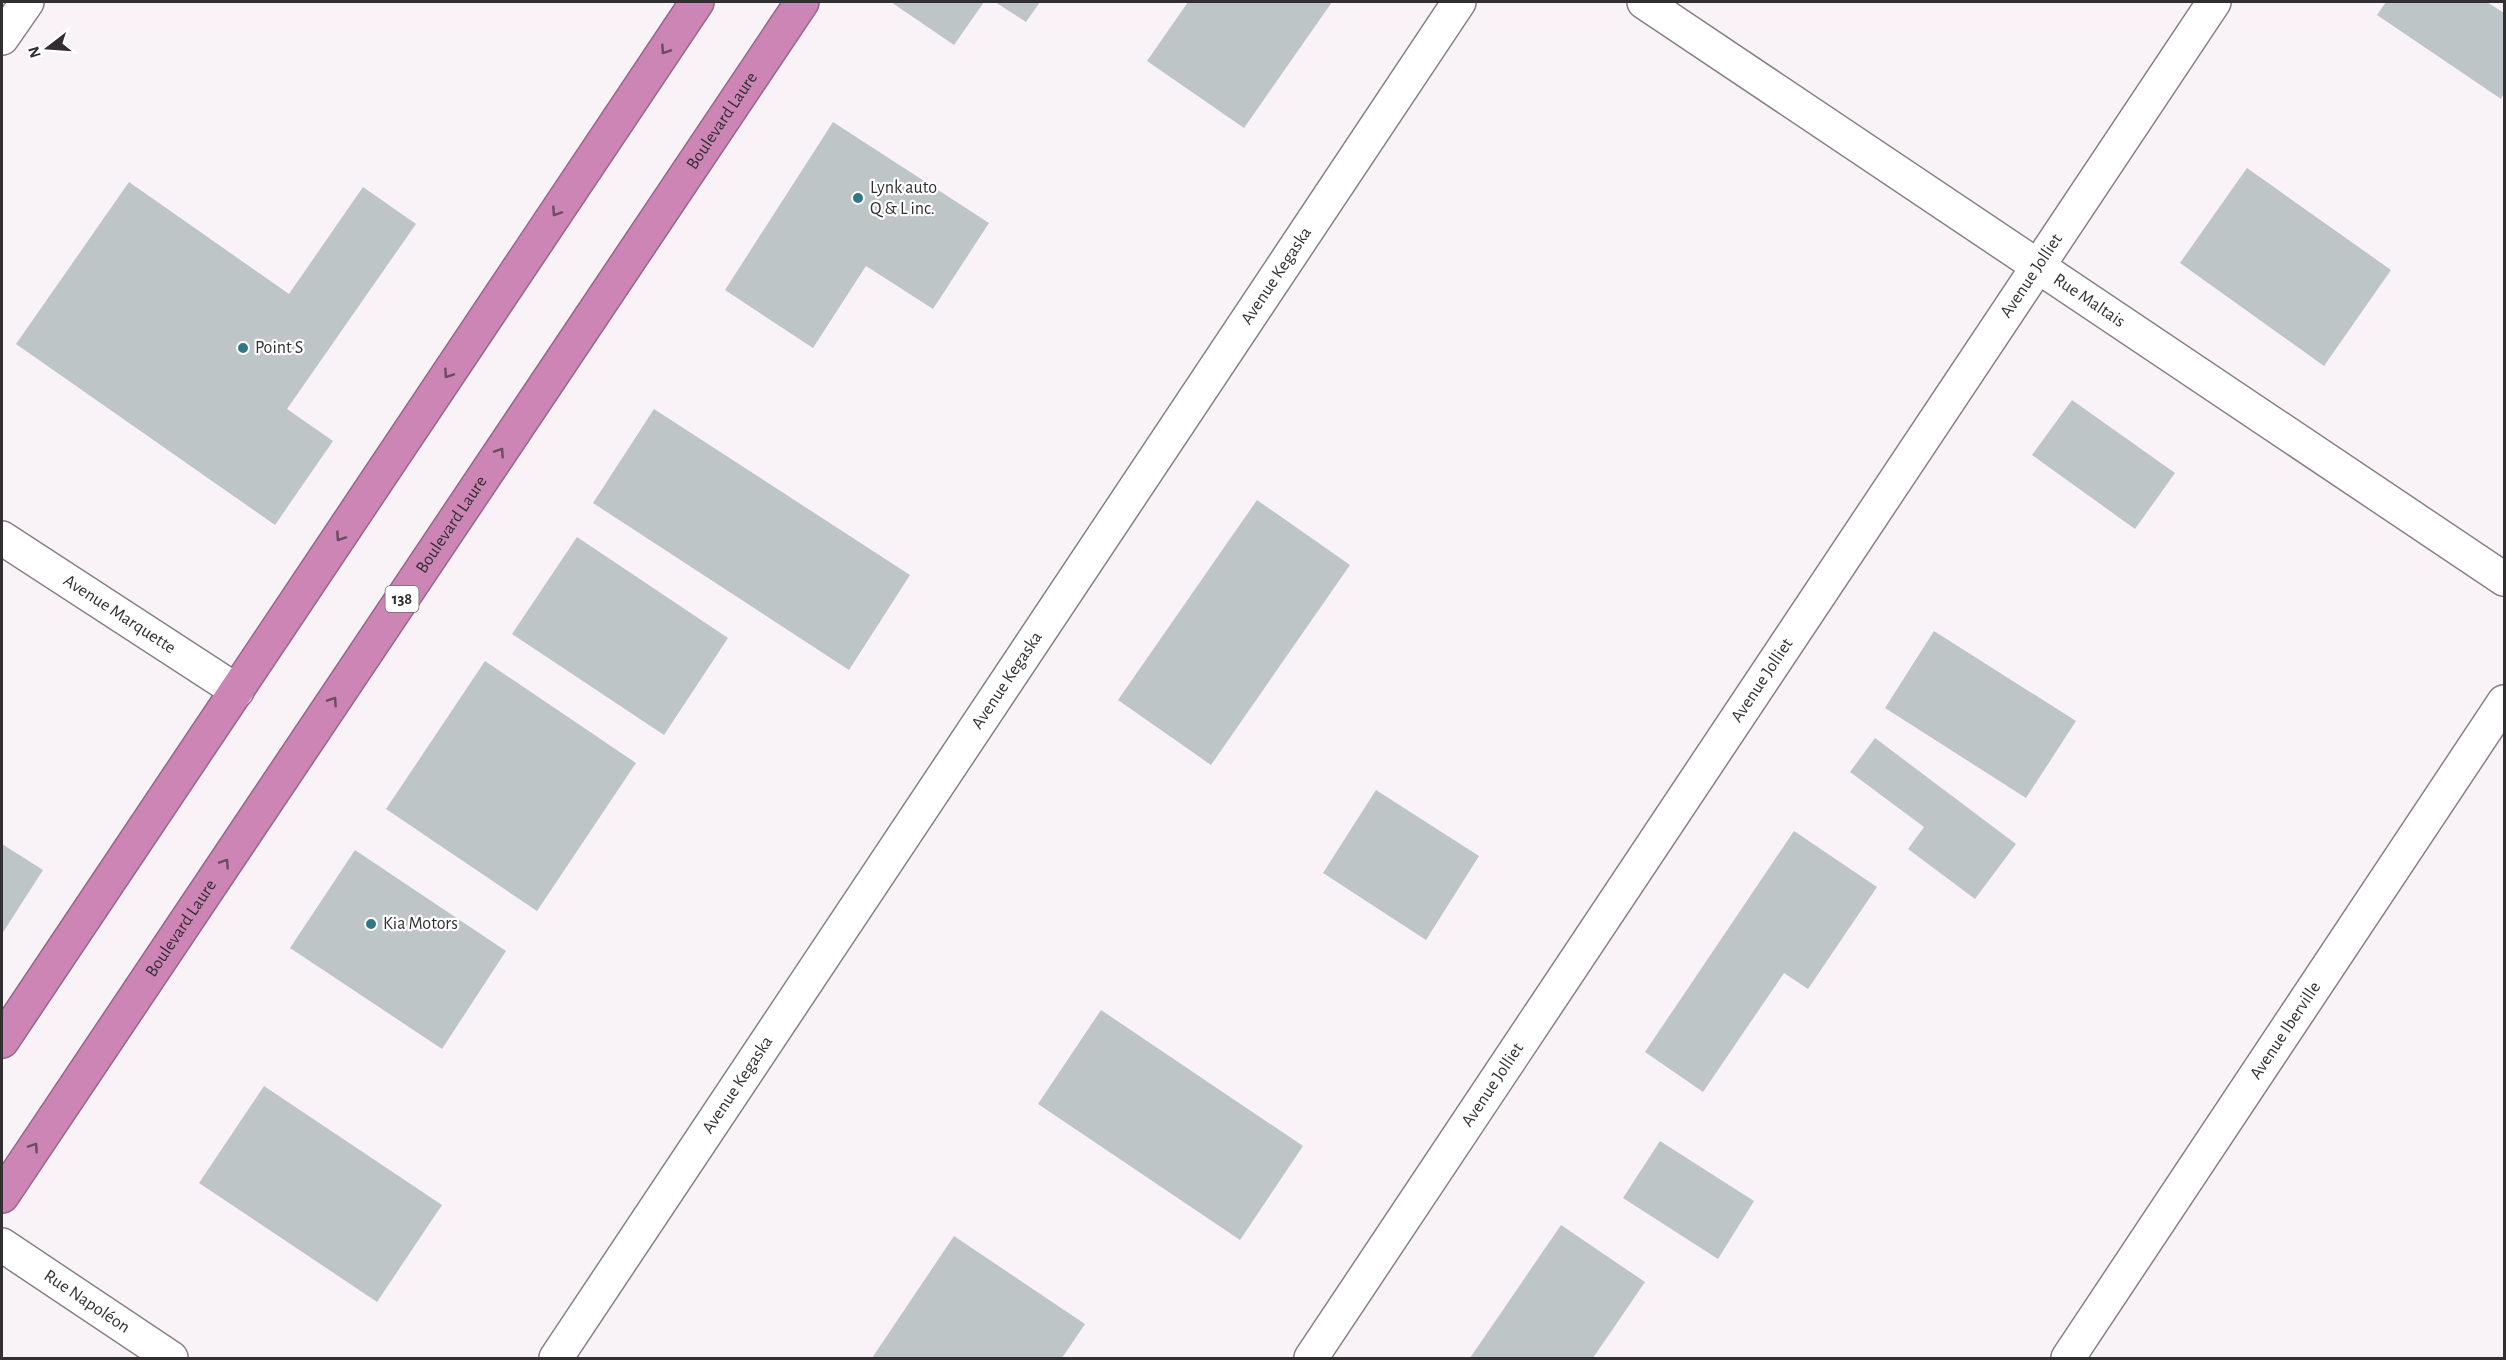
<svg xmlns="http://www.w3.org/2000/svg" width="2506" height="1360" viewBox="0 0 2506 1360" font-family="'Alegreya Sans',sans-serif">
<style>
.building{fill:#bec5c7}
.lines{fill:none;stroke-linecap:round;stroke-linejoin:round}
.street-casing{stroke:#878185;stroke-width:36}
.secondary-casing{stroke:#878185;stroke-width:36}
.highway-casing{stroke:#966787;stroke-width:36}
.street{stroke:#fff;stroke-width:33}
.secondary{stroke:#fff;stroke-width:33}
.highway{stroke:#cc85b5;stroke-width:33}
.oneway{stroke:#674d5f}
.poi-dot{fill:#327786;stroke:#fff;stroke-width:2}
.labels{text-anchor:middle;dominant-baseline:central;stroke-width:4.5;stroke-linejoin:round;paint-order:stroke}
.shield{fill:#fff;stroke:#6f6d6f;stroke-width:1.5}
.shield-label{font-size:16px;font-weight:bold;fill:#312f31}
.street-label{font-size:18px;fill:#312f31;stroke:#fff}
.poi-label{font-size:18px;fill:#312f31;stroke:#fff;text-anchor:start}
</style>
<rect width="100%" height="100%" fill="#f9f3f7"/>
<!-- building -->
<path class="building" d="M 891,2 L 984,2 L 954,45 Z
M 995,2 L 1040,2 L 1026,22 Z
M 1188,2 L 1332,2 L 1244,128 L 1147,61 Z
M 2386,2 L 2487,2 L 2504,13 L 2504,93 L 2501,99 L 2377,15 Z
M 833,122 L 989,223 L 933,309 L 866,266 L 813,348 L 725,290 Z
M 2247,168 L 2391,270 L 2324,366 L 2180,263 Z
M 129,182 L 289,294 L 363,187 L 416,224 L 287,409 L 333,441 L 275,525 L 16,344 Z
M 2072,400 L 2175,473 L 2135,529 L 2032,455 Z
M 654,409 L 910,575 L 849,670 L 593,503 Z
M 1257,500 L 1350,565 L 1211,765 L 1118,700 Z
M 577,537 L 728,638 L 664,735 L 512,634 Z
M 1934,631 L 2076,721 L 2026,798 L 1885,708 Z
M 485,661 L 636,763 L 537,911 L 386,809 Z
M 1875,738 L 2016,844 L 1975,899 L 1908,849 L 1924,827 L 1850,772 Z
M 1376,790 L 1479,856 L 1426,940 L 1323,873 Z
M 1794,831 L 1877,887 L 1808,989 L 1784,973 L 1703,1092 L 1645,1052 Z
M 2,844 L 43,870 L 2,934 Z
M 355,850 L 506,951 L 442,1049 L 290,948 Z
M 1101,1010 L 1303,1146 L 1240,1240 L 1038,1104 Z
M 264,1086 L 442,1205 L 377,1302 L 199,1183 Z
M 1660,1141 L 1754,1201 L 1718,1259 L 1623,1198 Z
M 1561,1225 L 1645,1282 L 1593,1358 L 1470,1358 Z
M 954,1236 L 1085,1324 L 1062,1358 L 872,1358 Z"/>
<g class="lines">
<!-- street casing -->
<g class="street-casing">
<g id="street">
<path id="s1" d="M 1644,2 L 2504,579"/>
<path d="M 2,38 L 27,2"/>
<path id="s2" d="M 2,538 L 237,691"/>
<path id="s3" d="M 556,1358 L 1459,2"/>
<path id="s4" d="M 1311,1358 L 2214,2"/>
<path id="s5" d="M 2068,1358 L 2504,702"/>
</g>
</g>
<!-- secondary casing -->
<g class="secondary-casing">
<g id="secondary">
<path id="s6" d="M 2,1245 L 171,1358"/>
</g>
</g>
<!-- highway casing -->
<g class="highway-casing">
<g id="highway">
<path d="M 2,1041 L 697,2"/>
<path id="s7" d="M 2,1196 L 802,2"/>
</g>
</g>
<!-- street -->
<use href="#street" class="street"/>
<!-- secondary -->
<use href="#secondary" class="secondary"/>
<!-- highway -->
<use href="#highway" class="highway"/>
</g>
<!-- one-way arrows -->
<defs><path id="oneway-chevron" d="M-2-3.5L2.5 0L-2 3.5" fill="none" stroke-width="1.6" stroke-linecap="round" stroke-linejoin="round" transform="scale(1.5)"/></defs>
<g class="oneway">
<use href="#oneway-chevron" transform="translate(665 50) rotate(124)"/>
<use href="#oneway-chevron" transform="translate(556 212) rotate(124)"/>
<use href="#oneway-chevron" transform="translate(448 374) rotate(124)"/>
<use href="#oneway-chevron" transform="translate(500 452) rotate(-56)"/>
<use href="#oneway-chevron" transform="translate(340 537) rotate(124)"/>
<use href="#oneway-chevron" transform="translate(333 701) rotate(-56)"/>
<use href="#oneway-chevron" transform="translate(225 863) rotate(-56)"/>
<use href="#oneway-chevron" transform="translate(34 1147) rotate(-56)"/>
</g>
<!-- markers -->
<g class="poi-dot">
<circle cx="858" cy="198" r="6"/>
<circle cx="243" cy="348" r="6"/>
<circle cx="371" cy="924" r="6"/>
</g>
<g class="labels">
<!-- shield labels -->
<rect class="shield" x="385.5" y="586" width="33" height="26" rx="4.5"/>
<g class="shield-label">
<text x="402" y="599">138</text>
</g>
<!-- street labels -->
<g class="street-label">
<text stroke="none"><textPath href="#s7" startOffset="1294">Boulevard Laure</textPath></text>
<text stroke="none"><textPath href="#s3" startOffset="1300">Avenue Kegaska</textPath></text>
<text stroke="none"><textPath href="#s4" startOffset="1300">Avenue Jolliet</textPath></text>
<text stroke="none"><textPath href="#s1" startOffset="536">Rue Maltais</textPath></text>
<text stroke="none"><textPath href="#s7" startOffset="808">Boulevard Laure</textPath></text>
<text stroke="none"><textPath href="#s2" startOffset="140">Avenue Marquette</textPath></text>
<text stroke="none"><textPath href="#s3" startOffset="814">Avenue Kegaska</textPath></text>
<text stroke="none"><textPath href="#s4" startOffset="814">Avenue Jolliet</textPath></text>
<text stroke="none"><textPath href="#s7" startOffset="322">Boulevard Laure</textPath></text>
<text stroke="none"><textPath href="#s5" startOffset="393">Avenue Iberville</textPath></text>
<text stroke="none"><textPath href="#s3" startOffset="328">Avenue Kegaska</textPath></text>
<text stroke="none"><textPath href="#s4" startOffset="328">Avenue Jolliet</textPath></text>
<text stroke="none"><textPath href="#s6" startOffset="102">Rue Napoléon</textPath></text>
</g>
<!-- poi labels -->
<g class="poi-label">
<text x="870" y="188">Lynk auto<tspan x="870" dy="21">Q &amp; L inc.</tspan></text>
<text x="255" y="348">Point S</text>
<text x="383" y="924">Kia Motors</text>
</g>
</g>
<!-- border -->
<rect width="2506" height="1360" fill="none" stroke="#312f31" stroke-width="6"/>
<!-- north arrow -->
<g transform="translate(48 48) rotate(253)" stroke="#ffffff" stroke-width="4.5" paint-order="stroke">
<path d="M0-4.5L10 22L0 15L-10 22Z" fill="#312f31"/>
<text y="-9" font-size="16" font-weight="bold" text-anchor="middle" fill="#312f31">N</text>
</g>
</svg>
